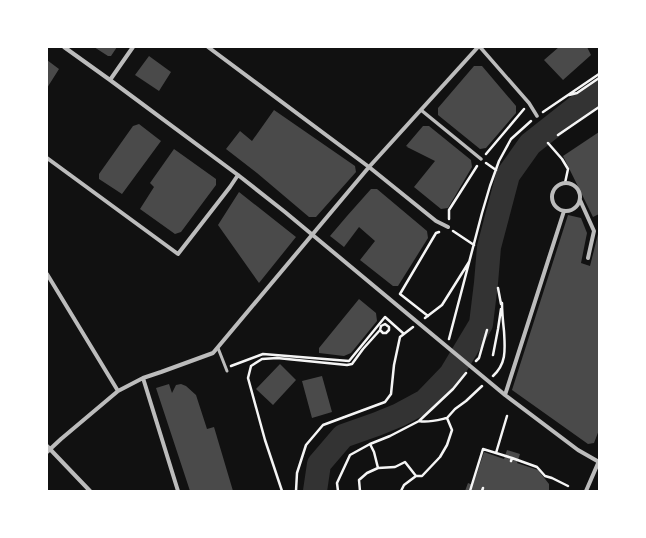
<svg xmlns="http://www.w3.org/2000/svg" width="646" height="538" viewBox="0 0 646 538" font-family="'IBM Plex Sans',sans-serif">
<style>
.lines{fill:none;stroke-linecap:round;stroke-linejoin:round}
.river{stroke:#333;stroke-width:24}
.building{fill:#4a4a4a}
.path{stroke:#f5f5f5;stroke-width:2.5}
.service{stroke:#bcbcbc;stroke-width:3}
.pedestrian{stroke:#bcbcbc;stroke-width:3.5}
.minor{stroke:#bcbcbc;stroke-width:4}
</style>
<rect width="100%" height="100%" fill="#111"/>
<g class="lines">
<!-- river -->
<path class="river" d="M 315,491 L 319,464 L 343,436 L 377,424 L 399,415 L 425,401 L 451,374 L 481,324 L 486,283 L 489,247 L 508,175 L 530,144 L 591,96 L 599,92"/>
</g>
<!-- building -->
<path class="building" d="M 94,47 L 117,47 L 111,56 L 108,56 Z
M 559,47 L 587,47 L 591,55 L 563,80 L 544,60 Z
M 149,56 L 171,72 L 159,91 L 135,75 Z
M 47,60 L 59,69 L 47,88 Z
M 474,66 L 482,66 L 516,106 L 516,113 L 486,148 L 480,149 L 438,115 L 438,108 Z
M 274,110 L 355,166 L 356,172 L 316,217 L 309,217 L 257,173 L 226,149 L 240,131 L 252,141 Z
M 139,124 L 161,141 L 122,194 L 99,179 L 99,174 L 133,126 Z
M 423,126 L 429,126 L 471,160 L 472,167 L 448,208 L 441,209 L 414,187 L 435,161 L 407,147 L 408,147 L 406,146 Z
M 599,132 L 599,214 L 593,217 L 563,156 Z
M 174,149 L 216,179 L 216,185 L 181,232 L 175,234 L 140,209 L 154,187 L 150,183 Z
M 371,189 L 377,189 L 427,231 L 428,238 L 398,286 L 393,286 L 360,260 L 375,241 L 359,227 L 344,247 L 330,236 L 347,216 Z
M 239,192 L 296,237 L 259,283 L 218,225 Z
M 568,215 L 581,218 L 587,233 L 581,263 L 590,266 L 599,230 L 599,430 L 594,443 L 588,444 L 512,390 Z
M 359,299 L 376,313 L 377,321 L 351,353 L 344,356 L 319,353 L 319,348 Z
M 280,364 L 296,380 L 273,405 L 256,389 Z
M 322,376 L 332,412 L 312,418 L 302,381 Z
M 169,384 L 172,393 L 176,385 L 181,384 L 186,386 L 196,395 L 207,429 L 214,427 L 233,491 L 190,491 L 156,388 Z
M 507,450 L 520,454 L 517,463 L 538,470 L 549,484 L 549,491 L 465,491 L 468,483 L 473,485 L 484,452 L 504,459 Z"/>
<g class="lines">
<!-- path -->
<path class="path" d="M 569,95 L 577,93 L 599,78
M 543,112 L 599,74
M 558,135 L 599,107
M 548,143 L 562,159 L 568,169 L 565,183
M 486,154 L 524,109
M 486,163 L 496,170
M 449,219 L 449,210 L 477,166
M 453,231 L 474,245
M 498,288 L 501,304
M 428,316 L 400,294 L 436,233 L 439,232
M 425,318 L 442,305 L 469,262
M 449,339 L 482,213 L 490,186 L 499,161 L 511,139 L 531,121
M 493,355 L 498,329 L 501,309
M 476,361 L 479,358 L 487,330
M 231,366 L 263,354 L 349,361 L 385,317 L 404,334
M 493,376 C 507,363 505,349 504,331 C 503,322 502,312 502,303
M 447,418 L 455,409 L 466,401 L 482,386
M 496,453 L 512,458 L 511,461
M 512,458 L 537,467 L 545,476 L 552,478 L 568,486
M 378,468 L 395,467 L 405,462 L 416,476 L 422,476 L 440,457 L 447,445 L 452,430 L 447,418 C 438,420 428,423 419,421
M 282,491 L 265,440 L 248,378 L 251,366 L 262,359 L 277,358 L 347,365 L 352,364 L 363,349 L 380,330 L 381,326 L 385,324 L 389,327 L 389,330 L 386,333 L 383,333 L 380,330
M 296,491 L 297,473 L 306,445 L 323,425 L 385,402 L 391,394 L 394,365 L 400,337 L 413,327
M 338,491 L 337,483 L 350,455 L 370,444 L 390,436 L 419,421 L 453,389 L 466,373
M 360,491 L 359,480 L 367,473 L 378,468 L 374,452 L 370,444
M 401,491 L 404,485 L 416,476
M 470,491 L 483,449 L 496,453 L 507,416
M 482,491 L 483,488"/>
<!-- service -->
<path class="service" d="M 218,348 L 227,371"/>
<!-- pedestrian -->
<path class="pedestrian" d="M 480,47 L 529,103 L 537,116
M 421,110 L 481,159"/>
<!-- minor -->
<path class="minor" d="M 64,47 L 110,80 L 238,175 L 285,212 L 505,395 L 578,450 L 599,462
M 208,47 L 369,167 L 436,221 L 448,227
M 110,80 L 133,47
M 47,158 L 178,254 L 230,187 L 238,175
M552 197a14 14 0 1 1 28 0a14 14 0 1 1-28 0Z
M 580,200 L 594,231 L 588,258
M 47,274 L 118,391
M 143,378 L 178,491
M 505,395 L 564,211
M 47,446 L 90,491
M 47,452 L 61,439 L 118,391 L 143,378 L 161,372 L 213,353 L 369,167 L 478,47
M 586,491 L 599,461"/>
</g>
<!-- border -->
<rect width="646" height="538" fill="none" stroke="#ffffff" stroke-width="96"/>
</svg>
